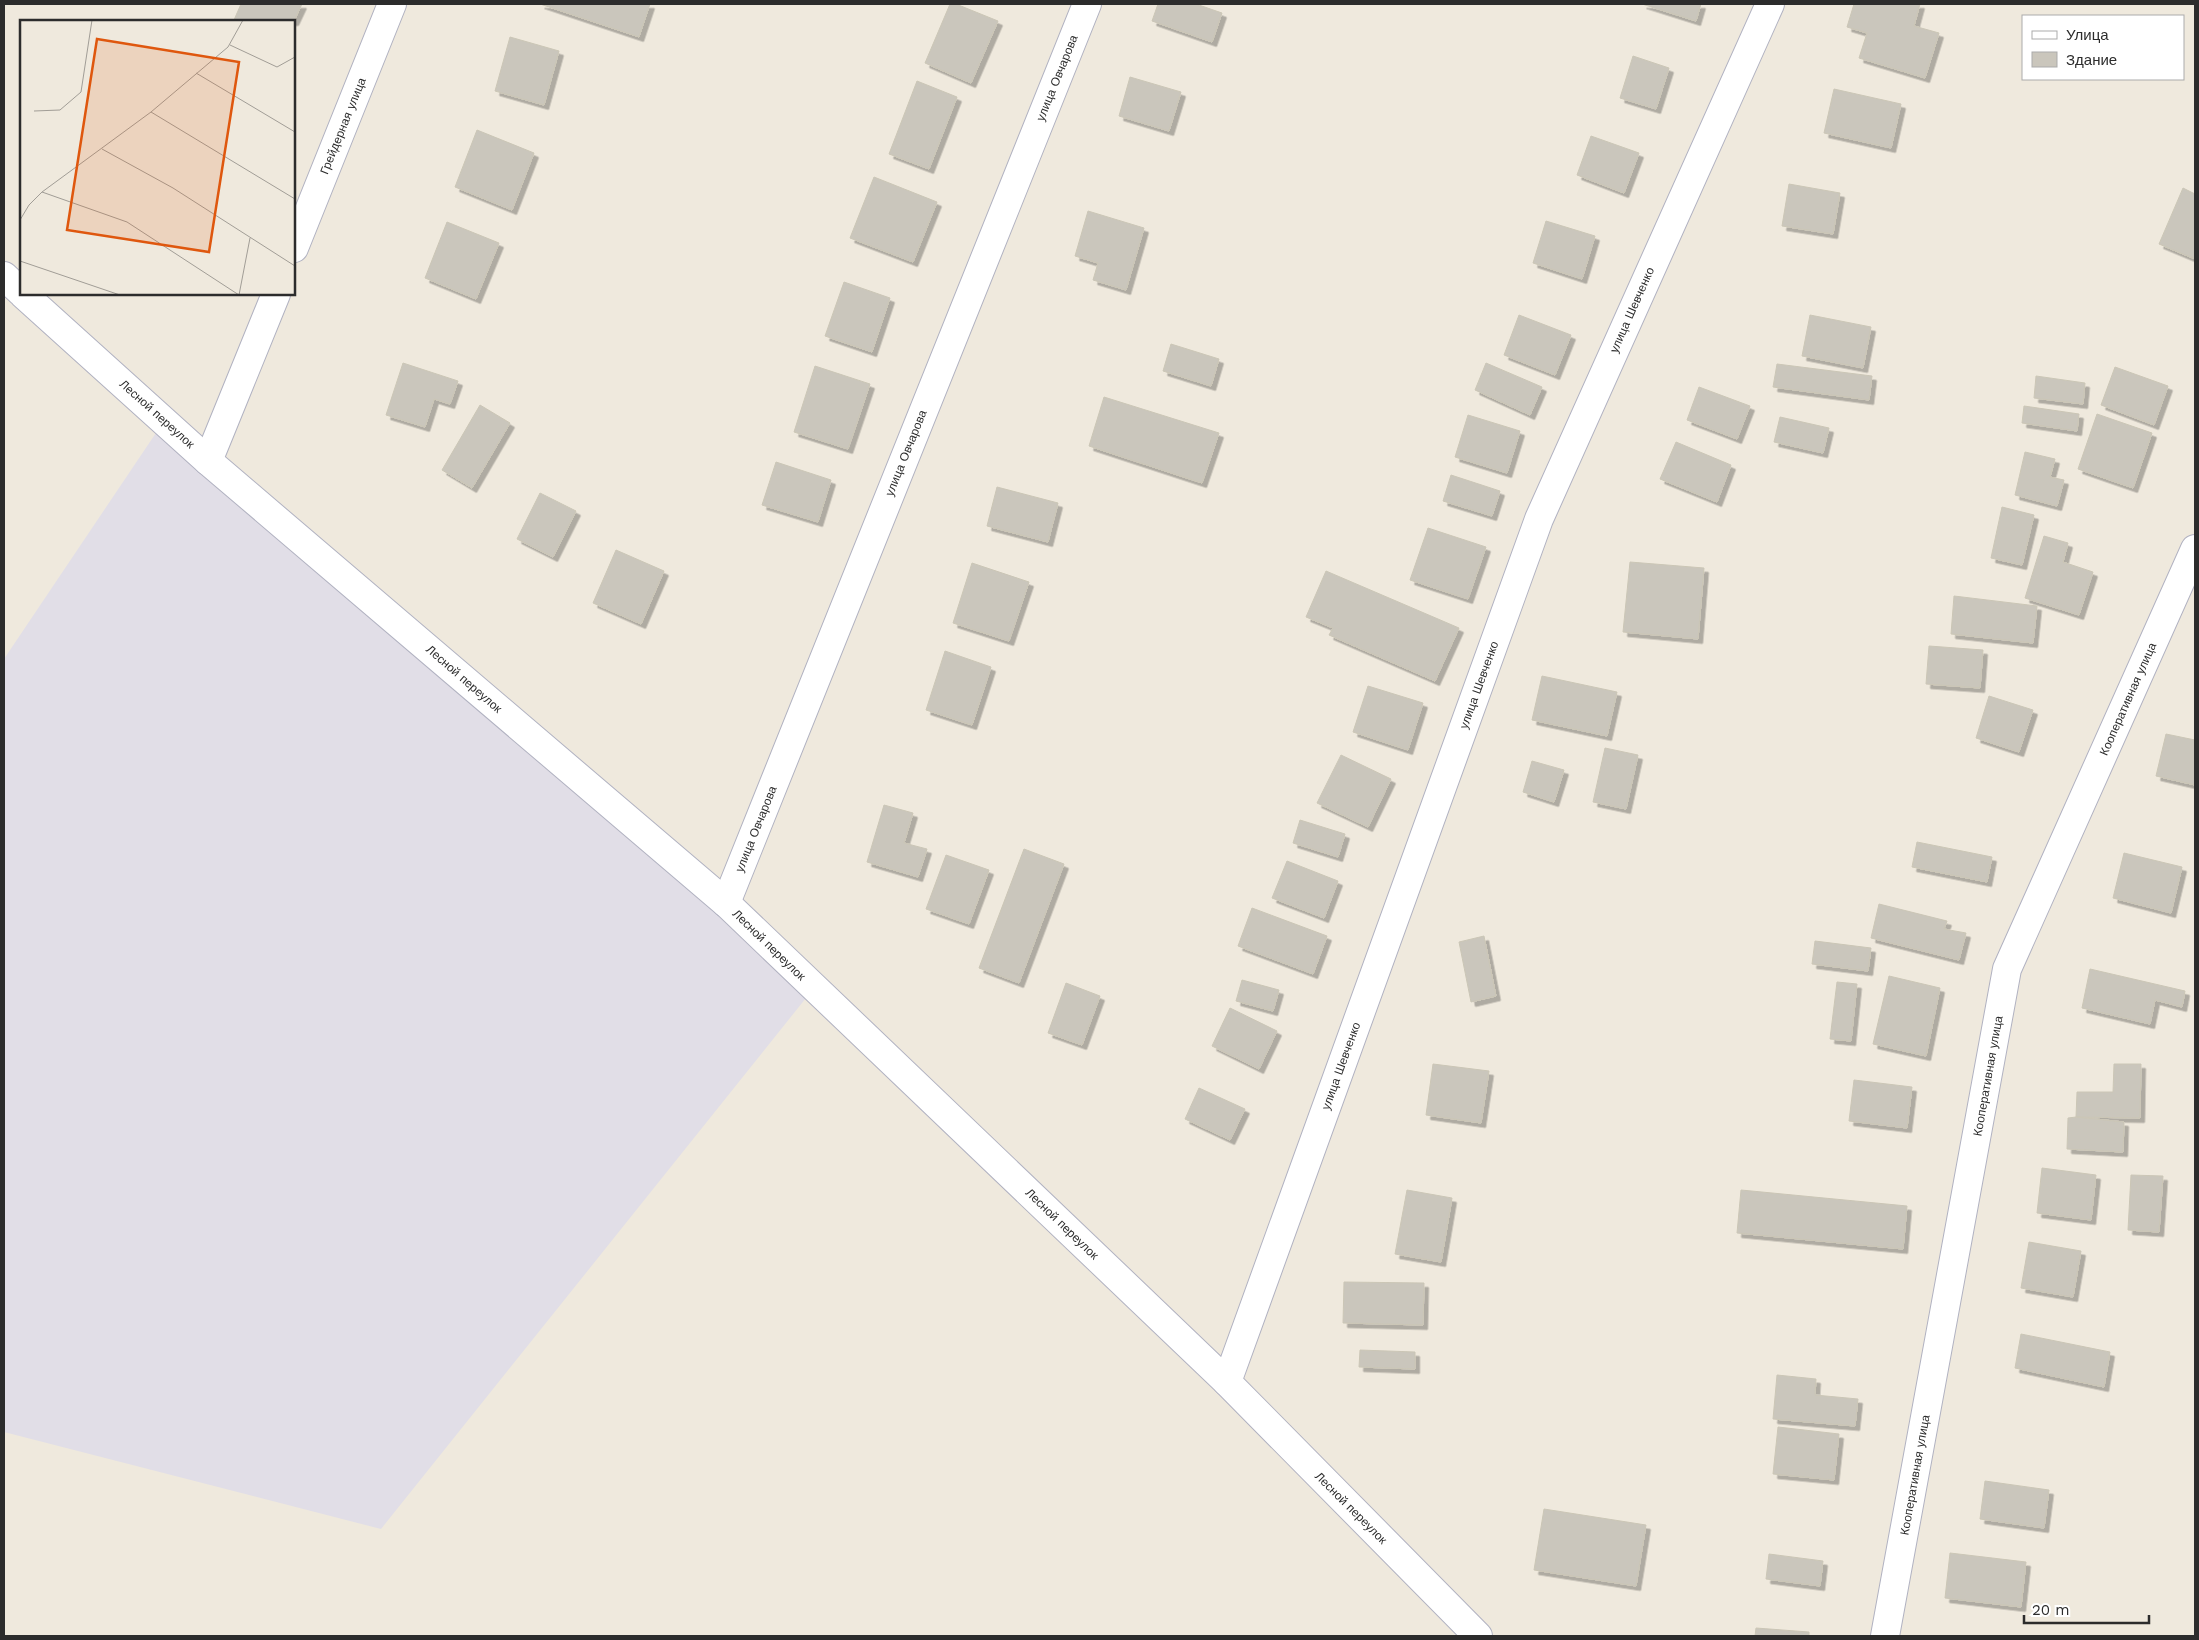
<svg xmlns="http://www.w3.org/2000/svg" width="2199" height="1640" viewBox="0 0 2199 1640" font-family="'Work Sans',sans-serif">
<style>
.industrial{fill:#e1dee7}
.building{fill:#cac6bc;stroke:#cbc6b6;filter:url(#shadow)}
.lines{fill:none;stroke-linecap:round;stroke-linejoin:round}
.minor-casing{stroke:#b1b2c1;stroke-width:30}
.secondary-casing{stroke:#b1b2c1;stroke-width:30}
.minor{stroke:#fff;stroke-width:28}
.secondary{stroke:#fff;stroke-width:28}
.labels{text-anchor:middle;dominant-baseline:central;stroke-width:4;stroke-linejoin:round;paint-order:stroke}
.street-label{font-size:12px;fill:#2c2c2c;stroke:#fff}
.inset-road{fill:none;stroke:#a19d96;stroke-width:1}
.view{fill:#df570e;fill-opacity:0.15;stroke:#df570e;stroke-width:2.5}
.inset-edge{fill:none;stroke:#2c2c2c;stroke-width:2.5}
</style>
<defs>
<filter id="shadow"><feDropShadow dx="4.5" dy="4.5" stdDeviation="0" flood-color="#0004"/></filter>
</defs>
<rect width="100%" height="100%" fill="#efe9dd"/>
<!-- industrial -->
<path class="industrial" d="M 164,421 L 814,988 L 381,1529 L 4,1432 L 4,659 Z"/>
<!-- building -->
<path class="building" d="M 241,4 L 302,4 L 294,21 L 236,21 L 234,20 Z
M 540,4 L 650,4 L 639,37 Z
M 950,4 L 956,4 L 998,21 L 971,83 L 925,63 Z
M 1158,4 L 1196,4 L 1222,13 L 1212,42 L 1152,21 Z
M 1642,4 L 1701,4 L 1696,21 Z
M 1854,4 L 1920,4 L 1914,26 L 1939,33 L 1925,78 L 1859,58 L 1867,33 L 1847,27 Z
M 510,37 L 559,51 L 544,105 L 495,91 Z
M 1633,56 L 1669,68 L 1656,109 L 1620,98 Z
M 1130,77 L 1181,92 L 1169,131 L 1119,116 Z
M 917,81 L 957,97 L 929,169 L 889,154 Z
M 1834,89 L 1901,104 L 1891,148 L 1824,133 Z
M 477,130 L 534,153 L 512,210 L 455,187 Z
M 1591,136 L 1639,153 L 1624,193 L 1577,175 Z
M 874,177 L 937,202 L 913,262 L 850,238 Z
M 1789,184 L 1840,193 L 1833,234 L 1782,226 Z
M 2183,188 L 2195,194 L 2195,259 L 2159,244 Z
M 1088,211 L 1144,228 L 1126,290 L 1093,280 L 1098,263 L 1075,256 Z
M 1546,221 L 1595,236 L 1582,279 L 1533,263 Z
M 447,222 L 499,243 L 476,299 L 425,278 Z
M 844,282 L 890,298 L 872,352 L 825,336 Z
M 1519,315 L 1571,335 L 1555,375 L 1504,355 Z
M 1810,315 L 1871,327 L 1863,368 L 1802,356 Z
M 1171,344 L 1219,359 L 1211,386 L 1163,371 Z
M 403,363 L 458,381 L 450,404 L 434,399 L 425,427 L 386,415 Z
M 1486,363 L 1542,387 L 1530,415 L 1475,390 Z
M 1777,364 L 1872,376 L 1869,400 L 1773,387 Z
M 815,366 L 870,384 L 848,449 L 794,432 Z
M 2115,367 L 2168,386 L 2154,425 L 2101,405 Z
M 2036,376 L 2085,383 L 2083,404 L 2034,398 Z
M 1699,387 L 1750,406 L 1737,439 L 1687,420 Z
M 1104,397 L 1219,433 L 1202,483 L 1089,446 Z
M 480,405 L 510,423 L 472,488 L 442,470 Z
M 2024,406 L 2079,414 L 2077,431 L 2022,423 Z
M 2097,414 L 2152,433 L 2133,488 L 2078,469 Z
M 1468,415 L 1520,431 L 1507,473 L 1455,457 Z
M 1780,417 L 1829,428 L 1823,453 L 1774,442 Z
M 1676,442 L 1731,465 L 1717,502 L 1660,479 Z
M 2025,452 L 2055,459 L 2050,477 L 2064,480 L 2057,506 L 2015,495 Z
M 776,462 L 831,480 L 818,522 L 762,505 Z
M 1451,475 L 1500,491 L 1492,516 L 1443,501 Z
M 997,487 L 1058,503 L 1048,542 L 987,526 Z
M 540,493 L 576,511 L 553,557 L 517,539 Z
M 2002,507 L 2034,515 L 2022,565 L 1991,558 Z
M 1428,528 L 1486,547 L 1468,599 L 1410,580 Z
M 2044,536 L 2068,543 L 2063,562 L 2093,572 L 2079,615 L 2025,598 Z
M 616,550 L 664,571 L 641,624 L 593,603 Z
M 1630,562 L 1704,568 L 1698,639 L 1623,632 Z
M 972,563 L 1029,582 L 1009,641 L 953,623 Z
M 1326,571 L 1459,628 L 1435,681 L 1329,635 L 1333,628 L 1306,617 Z
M 1954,596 L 2037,606 L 2033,643 L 1951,634 Z
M 1929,646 L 1983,650 L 1980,688 L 1926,684 Z
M 945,651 L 991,667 L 972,725 L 926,710 Z
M 1542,676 L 1617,692 L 1607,736 L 1532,720 Z
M 1368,686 L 1423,703 L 1408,750 L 1353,732 Z
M 1989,696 L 2033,710 L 2019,752 L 1976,738 Z
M 2166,734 L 2195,740 L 2195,785 L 2156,776 Z
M 1605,748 L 1638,755 L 1626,809 L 1593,802 Z
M 1341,755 L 1391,779 L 1368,827 L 1317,803 Z
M 1532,761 L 1564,770 L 1554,802 L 1523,792 Z
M 884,805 L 913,813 L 904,843 L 927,849 L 918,877 L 867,862 Z
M 1300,820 L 1345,834 L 1338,857 L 1293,843 Z
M 1917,842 L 1992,857 L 1987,882 L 1912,867 Z
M 1024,849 L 1064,864 L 1019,983 L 979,968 Z
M 2124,853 L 2182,867 L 2171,913 L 2113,898 Z
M 946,855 L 989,870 L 969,924 L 926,909 Z
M 1287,861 L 1338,881 L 1324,918 L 1272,898 Z
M 1879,904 L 1947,921 L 1944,929 L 1966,933 L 1959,960 L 1871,938 Z
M 1252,908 L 1327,936 L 1313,974 L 1238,946 Z
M 1484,936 L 1496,996 L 1471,1002 L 1459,942 Z
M 1815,941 L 1871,948 L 1868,971 L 1812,964 Z
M 2090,969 L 2185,991 L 2182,1007 L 2155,1000 L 2150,1024 L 2082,1008 Z
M 1889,976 L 1940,988 L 1926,1056 L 1873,1044 Z
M 1242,980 L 1279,990 L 1273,1011 L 1236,1001 Z
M 1837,982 L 1857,984 L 1851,1041 L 1830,1039 Z
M 1066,983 L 1100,996 L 1082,1045 L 1048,1033 Z
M 1230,1008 L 1277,1031 L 1259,1069 L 1212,1046 Z
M 1433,1064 L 1489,1071 L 1481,1123 L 1426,1115 Z
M 2114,1064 L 2141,1064 L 2140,1118 L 2076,1117 L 2077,1092 L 2113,1092 Z
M 1854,1080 L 1912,1087 L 1907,1128 L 1849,1121 Z
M 1199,1088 L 1245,1109 L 1230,1140 L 1185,1119 Z
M 2076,1117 L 2124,1122 L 2123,1152 L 2067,1149 L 2068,1118 Z
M 2042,1168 L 2096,1175 L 2091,1220 L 2037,1213 Z
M 2131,1175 L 2163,1176 L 2159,1232 L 2128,1230 Z
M 1407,1190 L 1452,1198 L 1441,1262 L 1395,1254 Z
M 1741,1190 L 1907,1206 L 1903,1249 L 1737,1233 Z
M 2029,1242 L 2081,1251 L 2073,1297 L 2021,1288 Z
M 1344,1282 L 1424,1283 L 1423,1325 L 1343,1323 Z
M 2021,1334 L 2110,1352 L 2104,1387 L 2015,1368 Z
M 1360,1350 L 1415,1352 L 1415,1369 L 1359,1367 Z
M 1777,1375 L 1816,1379 L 1815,1395 L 1858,1399 L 1855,1426 L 1773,1419 Z
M 1778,1427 L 1839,1434 L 1834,1480 L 1773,1474 Z
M 1985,1481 L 2049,1490 L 2044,1528 L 1980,1519 Z
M 1544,1509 L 1646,1525 L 1636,1586 L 1534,1570 Z
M 1950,1553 L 2026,1562 L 2021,1607 L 1945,1598 Z
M 1769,1554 L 1823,1561 L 1820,1586 L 1766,1579 Z
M 1756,1628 L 1809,1632 L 1809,1636 L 1755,1636 Z"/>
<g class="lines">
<!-- minor casing -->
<g class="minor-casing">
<path id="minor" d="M 294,248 L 392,4
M 208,461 L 276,294
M 726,903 L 1087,4
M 1227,1382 L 1539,519 L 1770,4
M 1885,1636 L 2007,969 L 2195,549"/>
</g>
<!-- secondary casing -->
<g class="secondary-casing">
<path id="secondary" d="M 4,276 L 21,292
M 23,294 L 208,461 L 726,903 L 1227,1382 L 1478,1636"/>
</g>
<!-- minor -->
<use href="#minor" class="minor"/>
<!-- secondary -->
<use href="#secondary" class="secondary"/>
</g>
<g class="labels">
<!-- street labels -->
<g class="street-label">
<text transform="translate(1057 78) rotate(-68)">улица Овчарова</text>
<text transform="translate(343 126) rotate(-68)">Грейдерная улица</text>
<text transform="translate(1632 310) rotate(-66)">улица Шевченко</text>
<text transform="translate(157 414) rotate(42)">Лесной переулок</text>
<text transform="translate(906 453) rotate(-68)">улица Овчарова</text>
<text transform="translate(464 679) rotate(41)">Лесной переулок</text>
<text transform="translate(1479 685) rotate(-70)">улица Шевченко</text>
<text transform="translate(2128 699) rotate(-66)">Кооперативная улица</text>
<text transform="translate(756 829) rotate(-68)">улица Овчарова</text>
<text transform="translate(769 945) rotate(44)">Лесной переулок</text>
<text transform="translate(1341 1066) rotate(-70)">улица Шевченко</text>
<text transform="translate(1988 1076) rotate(-80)">Кооперативная улица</text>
<text transform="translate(1062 1224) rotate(44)">Лесной переулок</text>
<text transform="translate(1915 1475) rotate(-80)">Кооперативная улица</text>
<text transform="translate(1351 1508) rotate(45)">Лесной переулок</text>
</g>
</g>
<!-- overview -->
<g transform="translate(20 20)">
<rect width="275" height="275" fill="#efe9dd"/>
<path class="inset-road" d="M 210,25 L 257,47 L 275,37M 176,53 L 275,112M 14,91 L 40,90 L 61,72 L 72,0M 131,92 L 275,179M 82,129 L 153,168 L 275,246M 22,172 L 107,202 L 219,275M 0,200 L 9,185 L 22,172 L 131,92 L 208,27 L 223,0M 0,241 L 100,275M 219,275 L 230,218"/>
<path class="view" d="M 77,19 L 219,42 L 189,232 L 47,210 Z"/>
<rect width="275" height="275" class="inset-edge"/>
</g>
<!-- border -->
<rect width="2199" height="1640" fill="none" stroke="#2c2c2c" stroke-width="10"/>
<!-- legend -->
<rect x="2022" y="15" width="162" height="65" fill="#ffffff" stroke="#ababab"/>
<rect x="2032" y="31" width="25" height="8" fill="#ffffff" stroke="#ababab"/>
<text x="2066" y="40" font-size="15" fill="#2c2c2c">Улица</text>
<rect x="2032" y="52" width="25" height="15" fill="#cac6bc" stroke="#ababab"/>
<text x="2066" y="65" font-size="15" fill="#2c2c2c">Здание</text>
<!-- scale -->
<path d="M2024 1615v8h125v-8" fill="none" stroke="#2c2c2c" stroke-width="2.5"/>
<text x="2032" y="1615" font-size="15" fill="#2c2c2c" stroke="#ffffff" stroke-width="4" paint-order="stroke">20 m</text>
</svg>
